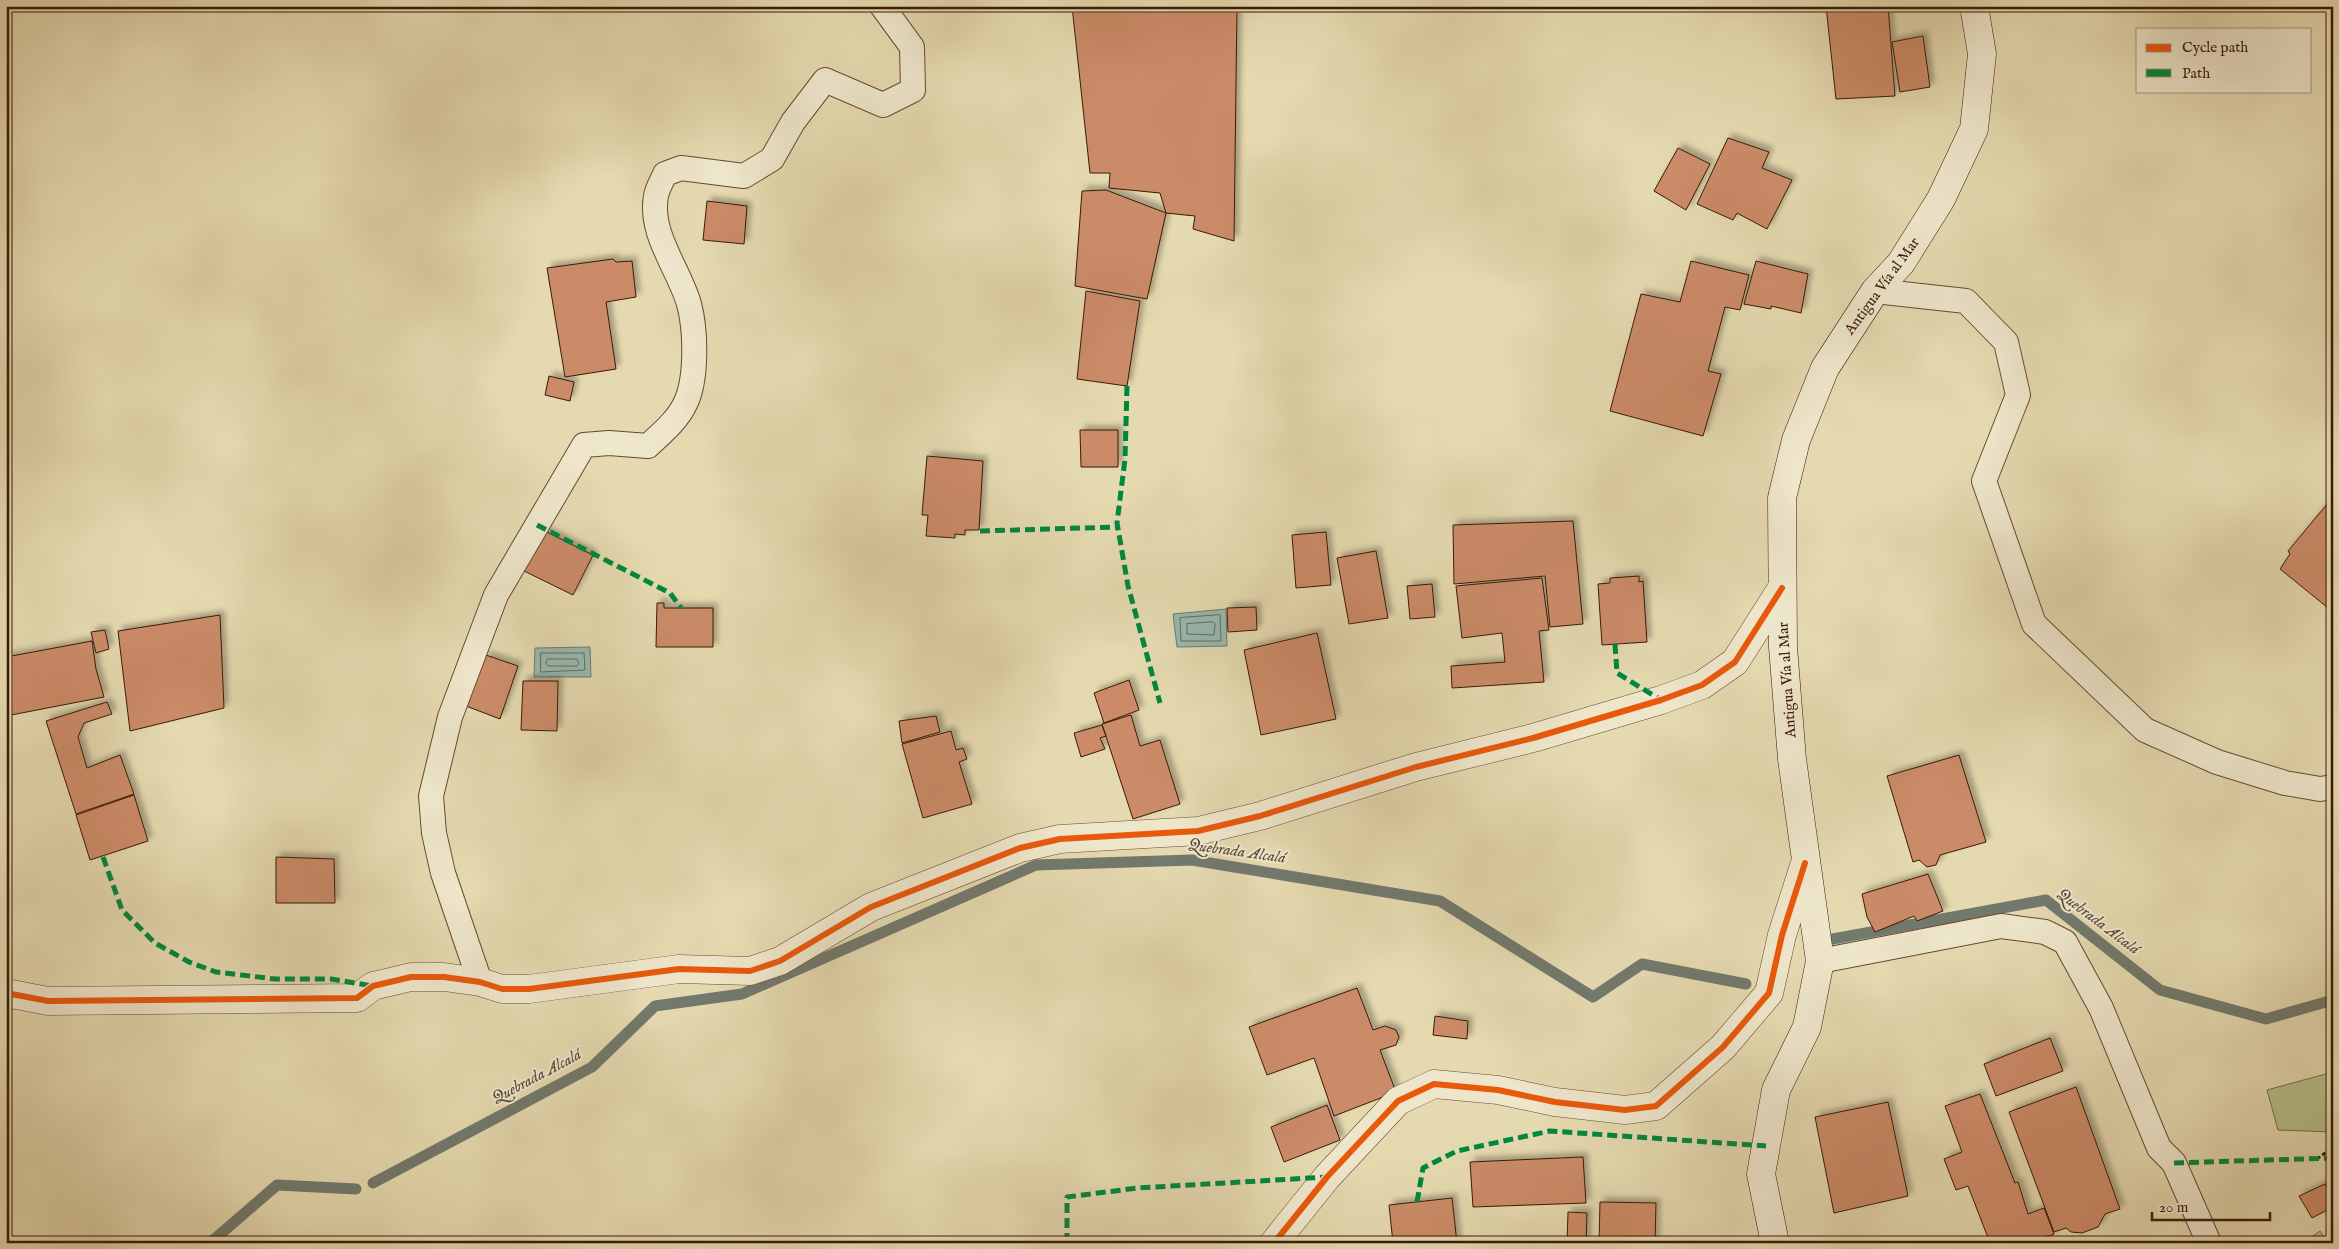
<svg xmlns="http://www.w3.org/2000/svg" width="2339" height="1249" viewBox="0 0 2339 1249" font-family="'IM FELL English',serif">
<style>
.green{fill:#b6bf89;stroke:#786c48}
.water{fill:#97b9b1;stroke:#72796d}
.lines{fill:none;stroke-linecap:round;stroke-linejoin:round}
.shore{stroke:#686a5c;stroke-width:1}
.stream{stroke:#72796d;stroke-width:11}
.building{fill:#cb8b67;stroke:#3a1a06;filter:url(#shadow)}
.service-casing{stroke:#654a30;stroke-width:26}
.minor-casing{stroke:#654a30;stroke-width:29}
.secondary-casing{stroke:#3a1a06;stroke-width:29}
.path{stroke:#3a1a06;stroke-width:3;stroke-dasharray:4 2.5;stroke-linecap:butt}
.service{stroke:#eee6cb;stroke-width:24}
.minor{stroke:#eee6cb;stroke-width:28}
.secondary{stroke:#eee6cb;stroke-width:28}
.quiet{stroke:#00873e;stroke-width:5;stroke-dasharray:10 5;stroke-linecap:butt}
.cycleway-casing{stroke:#eee6cb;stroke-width:9}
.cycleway{stroke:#e8590c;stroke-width:6}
.labels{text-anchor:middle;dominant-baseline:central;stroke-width:4;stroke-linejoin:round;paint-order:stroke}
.street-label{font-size:15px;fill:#3a1a06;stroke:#eee6cb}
.water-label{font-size:16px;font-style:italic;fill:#564a39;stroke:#eee6cb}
</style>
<defs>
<filter id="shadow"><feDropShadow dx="4.5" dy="-4.5" stdDeviation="2.5" flood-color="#0004"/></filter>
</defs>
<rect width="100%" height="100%" fill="#e5d9af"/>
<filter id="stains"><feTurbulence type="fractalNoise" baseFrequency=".004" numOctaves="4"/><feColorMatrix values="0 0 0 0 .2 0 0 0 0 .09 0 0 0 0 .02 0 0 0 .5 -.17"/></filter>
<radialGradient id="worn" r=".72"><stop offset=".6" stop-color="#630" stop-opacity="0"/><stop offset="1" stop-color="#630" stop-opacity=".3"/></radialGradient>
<!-- green -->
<path class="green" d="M 2333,1072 L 2333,1132 L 2278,1130 L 2267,1090 Z
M 2320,1231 L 2328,1243 L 2303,1243 Z"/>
<!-- water -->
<path class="water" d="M 1226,609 L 1227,646 L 1177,647 L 1173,614 Z
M 590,647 L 591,677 L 534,677 L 535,648 Z"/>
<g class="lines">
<!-- shore -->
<path class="shore" d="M 1220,615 L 1221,641 L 1181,641 L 1180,618 Z
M 1213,622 L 1215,624 L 1214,635 L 1187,634 L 1187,624 Z
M 541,653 L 584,653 L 585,670 L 541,672 Z
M 548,659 L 577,659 L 579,664 L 577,666 L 548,666 L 546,663 Z"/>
<!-- stream -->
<path class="stream" d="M 1833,939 L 2046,900 L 2160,990 L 2266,1019 L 2333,1000
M 373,1183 L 592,1067 L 655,1006 L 742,994 L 1036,865 L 1192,860 L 1440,901 L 1593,997 L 1642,964 L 1746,984
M 210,1243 L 277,1185 L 356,1189"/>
</g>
<!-- building -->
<path class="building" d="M 1072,6 L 1237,6 L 1234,241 L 1193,229 L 1195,216 L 1166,213 L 1160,193 L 1109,188 L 1110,173 L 1090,173 Z
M 1826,6 L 1888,6 L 1895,96 L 1836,99 Z
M 1923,36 L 1930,87 L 1900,92 L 1892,42 Z
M 1728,138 L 1769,152 L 1762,168 L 1792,180 L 1767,229 L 1737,213 L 1733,220 L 1697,204 Z
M 1678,148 L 1710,164 L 1686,210 L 1654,191 Z
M 1106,190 L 1166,213 L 1147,299 L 1075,286 L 1082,191 Z
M 707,201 L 747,206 L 744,244 L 703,240 Z
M 613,259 L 616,262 L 632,261 L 636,297 L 606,302 L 616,369 L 565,377 L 547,268 Z
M 1691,261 L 1749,275 L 1740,310 L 1725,307 L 1708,371 L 1721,374 L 1703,436 L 1610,411 L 1641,294 L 1680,302 Z
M 1756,261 L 1808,274 L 1801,313 L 1771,306 L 1771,309 L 1744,304 Z
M 1086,291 L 1140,301 L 1127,386 L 1077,379 Z
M 549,376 L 574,382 L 570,401 L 545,395 Z
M 1080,430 L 1118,430 L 1118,467 L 1081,467 Z
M 927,456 L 983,461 L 979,530 L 965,530 L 965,535 L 955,534 L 955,538 L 926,536 L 928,515 L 922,515 Z
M 2333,497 L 2333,612 L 2280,569 L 2290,554 L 2288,551 Z
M 1573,521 L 1583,624 L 1550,627 L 1545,576 L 1454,584 L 1453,525 Z
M 543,530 L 593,555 L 573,595 L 522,570 Z
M 1326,532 L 1331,585 L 1296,588 L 1292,535 Z
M 1376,551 L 1388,618 L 1349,624 L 1337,558 Z
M 1639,576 L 1639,582 L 1643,581 L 1647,642 L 1602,645 L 1598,584 L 1610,583 L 1610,578 Z
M 1542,578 L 1549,630 L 1539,631 L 1544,682 L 1452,688 L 1451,666 L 1505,662 L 1502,633 L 1462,638 L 1456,586 Z
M 1432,584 L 1435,617 L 1410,619 L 1407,586 Z
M 657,603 L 664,603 L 664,608 L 713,608 L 713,647 L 656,647 Z
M 1256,607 L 1257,630 L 1228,632 L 1227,608 Z
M 220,615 L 224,708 L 130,731 L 118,631 Z
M 105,630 L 109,649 L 96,653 L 91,632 Z
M 1317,633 L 1336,719 L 1261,735 L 1244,650 Z
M 92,641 L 96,669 L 104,697 L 6,716 L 6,657 Z
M 486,655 L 518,666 L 500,719 L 466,706 Z
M 1129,680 L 1139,710 L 1104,723 L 1094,693 Z
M 523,681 L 558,681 L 557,731 L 521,730 Z
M 107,702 L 112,714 L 84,723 L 78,737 L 87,768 L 120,755 L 134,794 L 76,814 L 46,721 Z
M 1131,715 L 1140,746 L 1160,740 L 1180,804 L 1133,819 L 1102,724 Z
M 936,716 L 940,732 L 902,743 L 899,721 Z
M 1102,725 L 1106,736 L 1100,738 L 1105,749 L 1081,757 L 1074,733 Z
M 951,731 L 956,750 L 963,748 L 967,759 L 959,762 L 972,804 L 923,818 L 902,744 Z
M 1959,755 L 1986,842 L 1940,855 L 1936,865 L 1927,867 L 1919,860 L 1913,862 L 1887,776 Z
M 134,795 L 148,841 L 90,860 L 76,815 Z
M 276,857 L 334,859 L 335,903 L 276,903 Z
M 1928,874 L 1943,911 L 1917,921 L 1914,916 L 1875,932 L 1867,917 L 1862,894 Z
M 1357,988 L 1373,1030 L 1385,1026 L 1396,1030 L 1399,1037 L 1396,1045 L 1380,1050 L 1396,1092 L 1334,1116 L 1314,1058 L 1267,1075 L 1249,1027 Z
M 1435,1016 L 1468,1021 L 1467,1039 L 1433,1035 Z
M 2050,1038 L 2063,1071 L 1996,1096 L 1984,1064 Z
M 2076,1087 L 2120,1209 L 2105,1214 L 2098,1227 L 2082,1233 L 2071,1232 L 2066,1228 L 2054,1232 L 2009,1112 Z
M 1980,1094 L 2015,1183 L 2018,1182 L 2028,1214 L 2044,1208 L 2054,1234 L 2030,1243 L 1990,1243 L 1968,1186 L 1956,1190 L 1944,1159 L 1962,1152 L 1945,1106 Z
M 1888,1102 L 1908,1196 L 1834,1213 L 1815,1117 Z
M 1327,1105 L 1340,1140 L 1284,1162 L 1271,1127 Z
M 1583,1157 L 1586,1203 L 1473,1207 L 1470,1162 Z
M 2325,1184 L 2333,1196 L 2333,1207 L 2312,1218 L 2299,1196 Z
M 1452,1198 L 1457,1243 L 1393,1243 L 1389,1205 Z
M 1600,1202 L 1656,1203 L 1655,1243 L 1599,1243 Z
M 1568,1212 L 1587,1213 L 1586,1243 L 1567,1243 Z"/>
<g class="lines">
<!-- service casing -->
<g class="service-casing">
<path id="service" d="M 1875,291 L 1966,301 L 2006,342 L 2018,395 L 1984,481 L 2034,624 L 2145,730 L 2217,762 L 2285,783 L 2320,789 L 2333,787
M 1820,961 L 2001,926 L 2045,932 L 2065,942 L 2101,1008 L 2159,1148 L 2174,1163 L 2209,1243
M 480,982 L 443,873 L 434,833 L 431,796 L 450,717 L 496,595 L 584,445 L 609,443 L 648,446 C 662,433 678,420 686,402 C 697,378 696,330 689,304 C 679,269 649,234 656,196 C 657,189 662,181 665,174 L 681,168 L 744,176 L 772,159 L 793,122 L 825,80 L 883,105 L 913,90 L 912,47 L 882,6"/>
</g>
<!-- minor casing -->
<g class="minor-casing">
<path id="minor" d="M 6,993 L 48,1001 L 357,998 L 373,986 L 411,977 L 444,977 L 480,982 L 502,989 L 529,989 L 679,969 L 750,971 L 780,961 L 871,907 L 1020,848 L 1060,839 L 1198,831 L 1260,816 L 1416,767 L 1533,738 L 1661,700 L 1702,685 L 1735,662 L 1782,588
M 1274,1243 L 1327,1177 L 1398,1101 L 1434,1084 L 1498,1090 L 1555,1102 L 1625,1110 L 1656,1106 L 1723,1047 L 1769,993 L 1782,935 L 1805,863"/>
</g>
<!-- secondary casing -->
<g class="secondary-casing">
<path id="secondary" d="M 1775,1243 L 1761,1174 L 1776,1090 L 1807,1027 L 1820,961 L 1792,759 L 1783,647 L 1782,498 L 1796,440 L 1825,368 L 1875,291 L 1901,263 L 1941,199 L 1974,129 L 1982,54 L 1974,6"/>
</g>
<!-- path -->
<path class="path" d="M 2317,1159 L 2333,1147"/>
<!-- service -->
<use href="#service" class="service"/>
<!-- minor -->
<use href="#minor" class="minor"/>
<!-- secondary -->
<use href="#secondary" class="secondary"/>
<!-- quiet -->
<path class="quiet" d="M 1127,386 L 1125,459 L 1117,523 L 1128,586 L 1160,703
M 537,525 L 670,593 L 681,608
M 980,531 L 1117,527
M 1615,644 L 1617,673 L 1661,700
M 103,857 L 122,910 L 155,943 L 189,962 L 216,972 L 275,979 L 331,979 L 373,986
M 2174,1163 L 2333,1158
M 1417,1202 L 1423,1168 L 1457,1151 L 1550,1131 L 1766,1146
M 1067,1243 L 1067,1197 L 1138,1188 L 1327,1177"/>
<!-- cycleway casing -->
<g class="cycleway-casing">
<path id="cycleway" d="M 6,993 L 48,1001 L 357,998 L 373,986 L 411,977 L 444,977 L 480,982 L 502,989 L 529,989 L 679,969 L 750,971 L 780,961 L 871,907 L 1020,848 L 1060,839 L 1198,831 L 1260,816 L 1416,767 L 1533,738 L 1661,700 L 1702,685 L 1735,662 L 1782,588
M 1274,1243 L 1327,1177 L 1398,1101 L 1434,1084 L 1498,1090 L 1555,1102 L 1625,1110 L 1656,1106 L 1723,1047 L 1769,993 L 1782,935 L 1805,863"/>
</g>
<!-- cycleway -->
<use href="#cycleway" class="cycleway"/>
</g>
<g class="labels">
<!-- street labels -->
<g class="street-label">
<text transform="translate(1882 286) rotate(-54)">Antigua Vía al Mar</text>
<text transform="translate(1787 680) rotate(-94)">Antigua Vía al Mar</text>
</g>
<!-- water labels -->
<g class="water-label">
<text transform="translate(1237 852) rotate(8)">Quebrada Alcalá</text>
<text transform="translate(2098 922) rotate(37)">Quebrada Alcalá</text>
<text transform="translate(537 1077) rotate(-28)">Quebrada Alcalá</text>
</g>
</g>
<!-- margin -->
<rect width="2339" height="1249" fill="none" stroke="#e5d9af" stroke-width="25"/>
<rect x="8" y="8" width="2324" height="1234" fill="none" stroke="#3a1a06" stroke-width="2.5"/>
<rect x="12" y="12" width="2314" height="1224" fill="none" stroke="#3a1a06"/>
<!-- legend -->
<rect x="2136" y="28" width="175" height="65" fill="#eee6cb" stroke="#a6947c"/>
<rect x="2146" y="44" width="25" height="8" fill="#e8590c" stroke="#a6947c"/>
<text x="2182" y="52" font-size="15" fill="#3a1a06">Cycle path</text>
<rect x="2146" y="69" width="25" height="8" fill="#00873e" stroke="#a6947c"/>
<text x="2182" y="78" font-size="15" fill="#3a1a06">Path</text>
<!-- scale -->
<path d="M2152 1212v8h118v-8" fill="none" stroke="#3a1a06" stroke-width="2.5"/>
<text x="2159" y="1212" font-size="15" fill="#3a1a06" stroke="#eee6cb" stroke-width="4" paint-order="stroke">20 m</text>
<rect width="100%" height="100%" filter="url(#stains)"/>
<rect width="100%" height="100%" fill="url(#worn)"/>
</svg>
